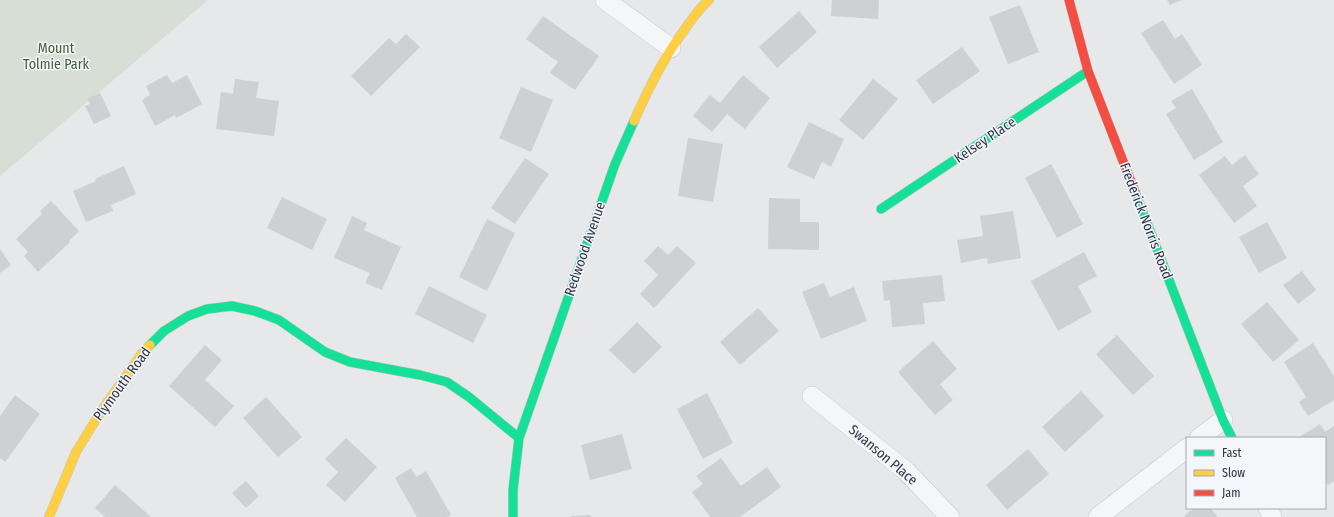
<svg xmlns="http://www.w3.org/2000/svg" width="1334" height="517" viewBox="0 0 1334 517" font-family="'Fira Sans Condensed',sans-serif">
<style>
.green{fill:#d6ded6}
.building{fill:#ced0d3}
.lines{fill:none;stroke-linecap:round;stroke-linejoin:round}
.street-casing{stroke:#c4c6c8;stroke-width:20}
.fast-casing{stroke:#c4c6c8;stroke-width:10}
.slow-casing{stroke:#c4c6c8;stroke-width:10}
.jam-casing{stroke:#c4c6c8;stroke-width:10}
.street{stroke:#f5f6f7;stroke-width:19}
.fast{stroke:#16e098;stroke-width:9}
.slow{stroke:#ffcf43;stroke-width:9}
.jam{stroke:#f24e42;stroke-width:9}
.labels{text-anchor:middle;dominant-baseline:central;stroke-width:3;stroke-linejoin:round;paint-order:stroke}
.park-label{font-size:14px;fill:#3f6138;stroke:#f4f6f9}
.street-label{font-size:14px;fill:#2b3445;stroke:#f4f6f9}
</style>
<rect width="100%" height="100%" fill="#e6e8ea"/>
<!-- green -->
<path class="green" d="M 0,0 L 208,0 L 0,176 Z"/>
<!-- building -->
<path class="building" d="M 832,0 L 879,0 L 878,19 L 831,16 Z
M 1167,0 L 1182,0 L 1170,5 Z
M 1020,5 L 1039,52 L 1008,64 L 989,17 Z
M 799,11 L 817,32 L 777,68 L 759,47 Z
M 543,16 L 599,56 L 575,90 L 550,73 L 558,62 L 526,39 Z
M 1163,20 L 1175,39 L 1182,34 L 1202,65 L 1174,84 L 1141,33 Z
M 406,34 L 420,47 L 371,96 L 351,76 L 389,38 L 396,44 Z
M 962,47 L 980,71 L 933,104 L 916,80 Z
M 167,75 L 172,83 L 187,75 L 202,104 L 176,118 L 175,115 L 155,126 L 142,100 L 150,95 L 146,86 Z
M 743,75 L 770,98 L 745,129 L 727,114 L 712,132 L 693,116 L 710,95 L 720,103 Z
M 235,79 L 259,82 L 256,98 L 279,101 L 274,136 L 216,129 L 221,92 L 233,94 Z
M 873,79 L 898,99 L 863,140 L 839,120 Z
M 521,87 L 553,100 L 531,152 L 499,138 Z
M 1192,89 L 1223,142 L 1194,160 L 1166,114 L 1176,108 L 1171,101 Z
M 100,93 L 111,116 L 94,124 L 85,106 L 90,104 L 87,99 Z
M 809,122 L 844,139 L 831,167 L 822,162 L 814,179 L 787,167 Z
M 688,138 L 723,144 L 713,202 L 678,196 Z
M 1245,155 L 1259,174 L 1243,186 L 1257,206 L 1234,223 L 1199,175 L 1225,156 L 1232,165 Z
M 525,158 L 549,174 L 515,224 L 491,208 Z
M 1051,164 L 1083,224 L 1057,238 L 1025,178 Z
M 124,166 L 136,194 L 111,205 L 113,211 L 86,222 L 73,191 L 96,181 L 95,179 Z
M 282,197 L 327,219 L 312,250 L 267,228 Z
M 769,198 L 800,199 L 800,222 L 819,222 L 819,250 L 768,249 Z
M 51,201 L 79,231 L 69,241 L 70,242 L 38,272 L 24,256 L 28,252 L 16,239 L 42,214 L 40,211 Z
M 1013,211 L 1021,258 L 988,264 L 987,258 L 961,263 L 957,240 L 983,236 L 980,216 Z
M 352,216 L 367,223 L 364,230 L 401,247 L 382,290 L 365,283 L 370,273 L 334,258 Z
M 487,219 L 515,233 L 487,291 L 459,277 Z
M 1267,222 L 1287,258 L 1259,273 L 1239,237 Z
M 658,246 L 668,255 L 677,246 L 696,263 L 654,308 L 640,294 L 658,275 L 644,261 Z
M 0,249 L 11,265 L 0,273 Z
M 1084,252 L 1097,276 L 1078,286 L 1092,312 L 1058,331 L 1031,281 Z
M 1302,271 L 1316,290 L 1298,304 L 1283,285 Z
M 942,275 L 945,301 L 923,303 L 925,324 L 892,327 L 890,300 L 884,301 L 882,281 Z
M 824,283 L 830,297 L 854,287 L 867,321 L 821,339 L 802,292 Z
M 429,286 L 487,315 L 473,343 L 415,314 Z
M 1267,302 L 1299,340 L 1273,362 L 1241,324 Z
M 758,308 L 779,331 L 740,365 L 720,342 Z
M 637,322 L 662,347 L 634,374 L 609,350 Z
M 1117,335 L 1154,376 L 1133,395 L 1096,354 Z
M 933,341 L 957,369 L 940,384 L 953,400 L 935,415 L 898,372 Z
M 1313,343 L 1334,376 L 1334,400 L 1308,416 L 1299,402 L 1306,397 L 1284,362 Z
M 205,345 L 222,360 L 205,380 L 234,406 L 215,427 L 169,386 Z
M 1081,391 L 1104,416 L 1065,452 L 1042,427 Z
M 707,393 L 733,443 L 703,459 L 677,409 Z
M 15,395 L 40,414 L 5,462 L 0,458 L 0,416 Z
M 266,397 L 302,437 L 278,457 L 243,418 Z
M 1320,424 L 1325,432 L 1334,426 L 1334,481 L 1328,485 L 1325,480 L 1325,438 L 1298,438 Z
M 622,434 L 632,469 L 590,480 L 581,445 Z
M 346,438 L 377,467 L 345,502 L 326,485 L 338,472 L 325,459 Z
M 1028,449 L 1049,474 L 1007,510 L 986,485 Z
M 721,458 L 741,486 L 767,467 L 781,487 L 740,517 L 710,517 L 692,492 L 703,484 L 696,476 Z
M 411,468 L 416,477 L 426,471 L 451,515 L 447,517 L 417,517 L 395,478 Z
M 246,481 L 259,496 L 246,508 L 232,493 Z
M 115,485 L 151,517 L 105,517 L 95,508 Z
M 1194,508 L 1210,508 L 1218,517 L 1185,517 L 1184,516 Z
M 591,515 L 591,517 L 571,517 L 571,516 Z"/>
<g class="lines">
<!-- street casing -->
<g class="street-casing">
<path id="street" d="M 605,0 L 671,48
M 812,396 L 906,471 L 950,517
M 1199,438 L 1223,420
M 1268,508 L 1272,517
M 1098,517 L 1187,448"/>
</g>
<!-- fast casing -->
<g class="fast-casing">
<path id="fast" d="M 1135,192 L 1223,420 L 1232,438
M 881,209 L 1088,71
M 150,345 L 164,331 L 188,316 L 207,309 L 232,306 L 255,311 L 279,320 L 325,352 L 350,362 L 420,375 L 447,382 L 469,397 L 519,438
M 513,517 L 513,490 L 519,438 L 615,164 L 634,121"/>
</g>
<!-- slow casing -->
<g class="slow-casing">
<path id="slow" d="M 634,121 C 648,89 664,57 685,29 C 693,18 699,8 709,0
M 49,517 L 76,452 L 100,413 L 143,352 L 150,345"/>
</g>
<!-- jam casing -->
<g class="jam-casing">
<path id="jam" d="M 1069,0 L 1088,71 L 1135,192"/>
</g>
<!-- street -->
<use href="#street" class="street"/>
<!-- fast -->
<use href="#fast" class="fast"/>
<!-- slow -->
<use href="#slow" class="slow"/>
<!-- jam -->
<use href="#jam" class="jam"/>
</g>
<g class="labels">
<!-- park labels -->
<g class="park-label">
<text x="56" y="48">Mount<tspan x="56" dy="16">Tolmie Park</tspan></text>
</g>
<!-- street labels -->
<g class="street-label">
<text transform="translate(985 140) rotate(-34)">Kelsey Place</text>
<text transform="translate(1146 221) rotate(69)">Frederick Norris Road</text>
<text transform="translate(585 249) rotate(-71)">Redwood Avenue</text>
<text transform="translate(122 384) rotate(-54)">Plymouth Road</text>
<text transform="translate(883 455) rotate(40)">Swanson Place</text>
</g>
</g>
<!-- legend -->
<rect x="1186" y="437" width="140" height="72" fill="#f4f6f9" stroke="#a4a8b1"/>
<rect x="1194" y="450" width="20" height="6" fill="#16e098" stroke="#a4a8b1"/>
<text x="1222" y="457" font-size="12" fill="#2b3445">Fast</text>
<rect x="1194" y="470" width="20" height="6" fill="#ffcf43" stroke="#a4a8b1"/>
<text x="1222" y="477" font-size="12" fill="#2b3445">Slow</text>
<rect x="1194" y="490" width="20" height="6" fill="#f24e42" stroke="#a4a8b1"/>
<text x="1222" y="497" font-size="12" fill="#2b3445">Jam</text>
</svg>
